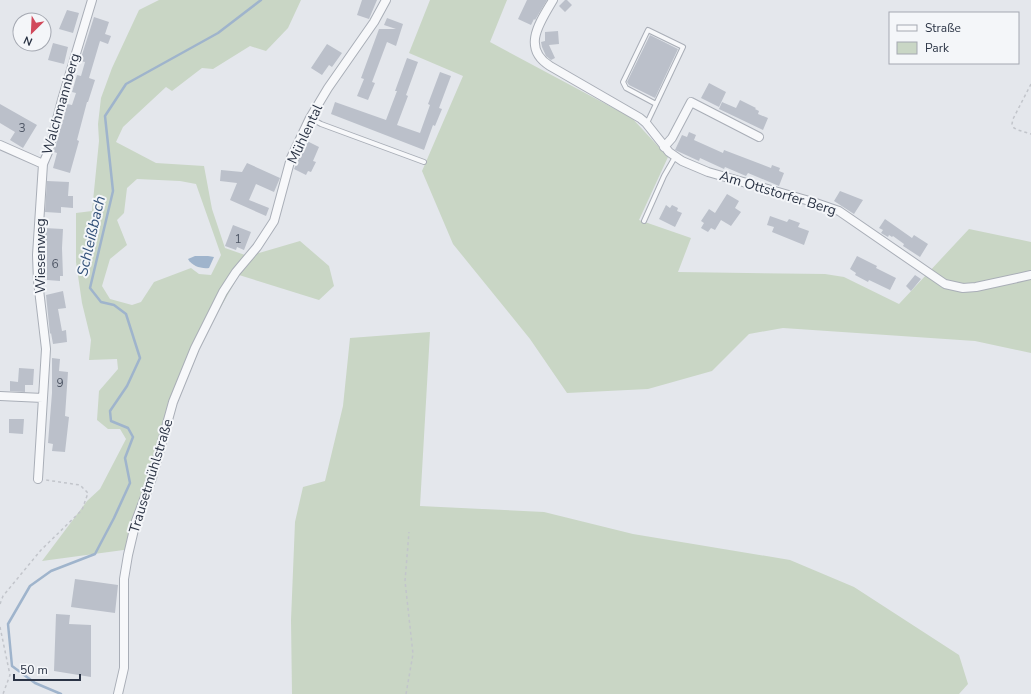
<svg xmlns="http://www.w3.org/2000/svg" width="1031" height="694" viewBox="0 0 1031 694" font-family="'Nunito Sans',sans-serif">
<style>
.green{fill:#c9d6c5;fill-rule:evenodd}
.water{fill:#9fb4cc}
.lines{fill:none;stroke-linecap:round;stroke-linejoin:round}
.stream{stroke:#9fb4cc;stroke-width:2.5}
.building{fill:#bbc0ca}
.service-casing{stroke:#a9aeb7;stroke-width:6}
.minor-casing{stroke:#a9aeb7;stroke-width:10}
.path{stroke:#c2c5cb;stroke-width:1.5;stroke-dasharray:3 3;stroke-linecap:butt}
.service{stroke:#f7f8fa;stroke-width:4}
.minor{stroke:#f7f8fa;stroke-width:8}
.labels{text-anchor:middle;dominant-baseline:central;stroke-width:4;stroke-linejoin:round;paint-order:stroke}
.number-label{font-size:12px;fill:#4f5766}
.street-label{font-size:14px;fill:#2b3445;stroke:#f4f6f9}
.water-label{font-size:15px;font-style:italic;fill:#34527a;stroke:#f4f6f9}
</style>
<rect width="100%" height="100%" fill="#e4e7ec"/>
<!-- green -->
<path class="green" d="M 159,0 L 301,0 L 288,28 L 266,51 L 250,46 L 213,69 L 202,68 L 172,91 L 166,87 L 123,127 L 116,142 L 156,163 L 204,166 L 212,209 L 225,248 L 245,255 L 259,253 L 300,241 L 329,266 L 334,286 L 319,300 L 239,275 L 209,328 L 174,404 L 157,473 L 131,549 L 42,561 L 87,501 L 100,489 L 126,439 L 120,429 L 108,429 L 97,420 L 99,391 L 118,369 L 117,359 L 89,360 L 91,340 L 82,303 L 76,262 L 76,213 L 92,211 L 99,141 L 98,124 L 101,98 L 112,68 L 139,10 ZM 137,179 L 180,181 L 196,184 L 221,255 L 211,275 L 199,274 L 191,268 L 154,282 L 141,302 L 132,305 L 110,299 L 102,286 L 110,259 L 127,245 L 117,220 L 124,213 L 127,188 Z
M 430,0 L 507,0 L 490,42 L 632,118 L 668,157 L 639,220 L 691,238 L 678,272 L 825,274 L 844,277 L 899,304 L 969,229 L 1031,242 L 1031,353 L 975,341 L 783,328 L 749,334 L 712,371 L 648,389 L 567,393 L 530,339 L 453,244 L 422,171 L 463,76 L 409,53 Z
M 430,332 L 420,506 L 544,512 L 633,534 L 790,560 L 854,587 L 959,655 L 968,684 L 959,694 L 292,694 L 291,620 L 295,522 L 303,487 L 325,481 L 343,406 L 350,338 Z"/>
<!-- water -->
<path class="water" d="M 195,256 L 208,256 L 214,257 L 209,268 C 201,269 192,266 188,259 Z"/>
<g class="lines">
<!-- stream -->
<path class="stream" d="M 61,694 L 35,683 L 12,666 L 8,624 L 30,586 L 51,571 L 95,554 L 114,518 L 130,483 L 125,458 L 133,437 L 128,428 L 111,421 L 110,411 L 127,386 L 140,358 L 126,314 L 114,305 L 101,302 L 90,288 L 113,191 L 105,116 L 126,84 L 218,33 L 261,0"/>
</g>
<!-- building -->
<path class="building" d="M 362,0 L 377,0 L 369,19 L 357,15 Z
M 527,0 L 547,0 L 535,20 L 534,19 L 531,25 L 518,19 Z
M 565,0 L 567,0 L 572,5 L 565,12 L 559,6 Z
M 67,10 L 79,13 L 73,33 L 59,29 Z
M 94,17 L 109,22 L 105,34 L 111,36 L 108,44 L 100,41 L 89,78 L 95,80 L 88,102 L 87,102 L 77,140 L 79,141 L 70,173 L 53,168 L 57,153 L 54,152 L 67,104 L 72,105 L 76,93 L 72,92 L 77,75 L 81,76 L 85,62 L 80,61 Z
M 387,18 L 403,24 L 396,46 L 387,42 L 372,82 L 375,83 L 368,100 L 357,96 L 364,79 L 361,78 L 379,29 L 396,29 L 384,25 Z
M 558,31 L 559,44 L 549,45 L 555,58 L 551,60 L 546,56 L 542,47 L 541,42 L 545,41 L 545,32 Z
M 650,35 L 678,49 L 655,98 L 629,85 L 627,82 Z
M 53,43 L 68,47 L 64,64 L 48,60 Z
M 327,44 L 342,53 L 332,67 L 329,65 L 322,75 L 311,68 Z
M 407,58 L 418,62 L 406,95 L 408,96 L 397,125 L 420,133 L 430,105 L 428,104 L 440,72 L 451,76 L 439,108 L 442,109 L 435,126 L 433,125 L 424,150 L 331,114 L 335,102 L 386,120 L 397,91 L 395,91 Z
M 709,83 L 726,92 L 719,107 L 701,98 Z
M 740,100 L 756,108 L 755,109 L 759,111 L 758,114 L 768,118 L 763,130 L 719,109 L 722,102 L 736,108 Z
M 0,104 L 37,125 L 23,148 L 10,140 L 15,132 L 0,123 Z
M 689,132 L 696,135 L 694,140 L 723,153 L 724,150 L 771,168 L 772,165 L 780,168 L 779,171 L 784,173 L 779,186 L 748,173 L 746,176 L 725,167 L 724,169 L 700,158 L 699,161 L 675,150 L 682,135 L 687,137 Z
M 307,141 L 319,147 L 313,161 L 316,162 L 311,172 L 308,171 L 306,175 L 294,169 Z
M 247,163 L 280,178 L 274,192 L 256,184 L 249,200 L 269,208 L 266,216 L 230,200 L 237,183 L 220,181 L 221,170 L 242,172 Z
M 47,181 L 69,182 L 68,196 L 73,196 L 73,208 L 61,207 L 61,213 L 45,212 Z
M 840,191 L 863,200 L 854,214 L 834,201 Z
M 727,194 L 739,201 L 735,208 L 741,212 L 731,226 L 721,220 L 715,230 L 711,228 L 708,232 L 701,228 L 704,223 L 701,221 L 709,209 L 715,213 Z
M 666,205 L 670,208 L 672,205 L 678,208 L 677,211 L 682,213 L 675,227 L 659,219 Z
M 770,216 L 787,222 L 789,219 L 800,223 L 798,227 L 809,231 L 804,245 L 772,232 L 774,227 L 767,225 Z
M 885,219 L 912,238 L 914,235 L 928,244 L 920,257 L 903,246 L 904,244 L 893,236 L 892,237 L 889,235 L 888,237 L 881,233 L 883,230 L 879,228 Z
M 233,225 L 251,232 L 244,250 L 237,247 L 236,250 L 225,246 Z
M 44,228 L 63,229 L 62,248 L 63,276 L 60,276 L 60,281 L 47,280 L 47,242 L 43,242 Z
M 857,256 L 877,266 L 876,268 L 896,278 L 890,290 L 869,280 L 868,282 L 855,275 L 856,273 L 850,269 Z
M 915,275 L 921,279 L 911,291 L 906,286 Z
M 63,291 L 66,308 L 58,309 L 62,331 L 66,330 L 67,342 L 53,344 L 51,333 L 50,334 L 46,295 Z
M 52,358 L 60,359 L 59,371 L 68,372 L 65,416 L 69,417 L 65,452 L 52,451 L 53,444 L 48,443 L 52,393 Z
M 19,368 L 34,369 L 33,385 L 25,385 L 25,392 L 10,391 L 10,381 L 18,382 Z
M 9,419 L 24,419 L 23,434 L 9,433 Z
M 75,579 L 118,585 L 115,613 L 71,607 Z
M 56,614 L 70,615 L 69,624 L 91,625 L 91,677 L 54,671 Z"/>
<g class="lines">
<!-- service casing -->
<g class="service-casing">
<path id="service" d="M 310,118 L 321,124 L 424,162
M 647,123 L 683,47 L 648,30 L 623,82 L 626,88 L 656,104
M 644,221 L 664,176 L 675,157"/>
</g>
<!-- minor casing -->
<g class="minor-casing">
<path id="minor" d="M 553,0 C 540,22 521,48 550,66 L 640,118 L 646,123 L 669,152 L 682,161 L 708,172 L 813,202 L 839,211 L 945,284 L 963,288 L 976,287 L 1031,275
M 0,145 L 43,164 L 49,150 L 62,100 L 92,0
M 664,147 L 672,138 L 691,102 L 759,137
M 0,396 L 43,398
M 38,479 L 46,349 L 38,281 L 37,255 L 43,164
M 118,694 L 124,668 L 124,579 L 128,555 L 136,521 L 152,478 L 173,402 L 195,348 L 223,292 L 236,272 L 257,247 L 274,221 L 291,158 L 310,118 L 328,88 L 374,22 L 386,0"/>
</g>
<!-- path -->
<path class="path" d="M 1031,84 L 1013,119 L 1012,124 L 1014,128 L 1018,130 L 1031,134
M 0,604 L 3,596 L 41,550 L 82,510 L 88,493 L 80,485 L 46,480
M 0,627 L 10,675 L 3,694
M 406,694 L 413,654 L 405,581 L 409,532"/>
<!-- service -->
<use href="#service" class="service"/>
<!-- minor -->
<use href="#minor" class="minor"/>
</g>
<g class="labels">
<!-- number labels -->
<g class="number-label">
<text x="22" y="128">3</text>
<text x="238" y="239">1</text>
<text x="55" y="264">6</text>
<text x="60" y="383">9</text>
</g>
<!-- street labels -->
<g class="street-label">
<text transform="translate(61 104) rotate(-74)">Walchmannberg</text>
<text transform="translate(305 134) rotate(-65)">Mühlental</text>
<text transform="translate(778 193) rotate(17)">Am Ottstorfer Berg</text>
<text transform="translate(40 256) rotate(-90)">Wiesenweg</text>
<text transform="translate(151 476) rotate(-73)">Trausetmühlstraße</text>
</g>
<!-- water labels -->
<g class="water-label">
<text transform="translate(91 236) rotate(-77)">Schleißbach</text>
</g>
</g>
<!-- legend -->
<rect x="889" y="12" width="130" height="52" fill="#f4f6f9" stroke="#a4a8b1"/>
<rect x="897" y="25" width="20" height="6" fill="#f7f8fa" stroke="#a4a8b1"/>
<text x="925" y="32" font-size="12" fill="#2b3445">Straße</text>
<rect x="897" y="42" width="20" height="12" fill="#c9d6c5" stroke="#a4a8b1"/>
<text x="925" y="52" font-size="12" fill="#2b3445">Park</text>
<!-- north arrow -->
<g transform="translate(32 32) rotate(204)"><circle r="19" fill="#f4f6f9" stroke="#a4a8b1"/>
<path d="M0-3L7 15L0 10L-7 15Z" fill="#d1495b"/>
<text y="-6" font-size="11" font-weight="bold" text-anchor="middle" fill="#2b3445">N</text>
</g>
<!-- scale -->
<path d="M14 674v6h66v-6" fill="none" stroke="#2b3445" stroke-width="2"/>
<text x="20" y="674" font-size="12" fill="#2b3445" stroke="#f4f6f9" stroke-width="3" paint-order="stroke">50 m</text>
</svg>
